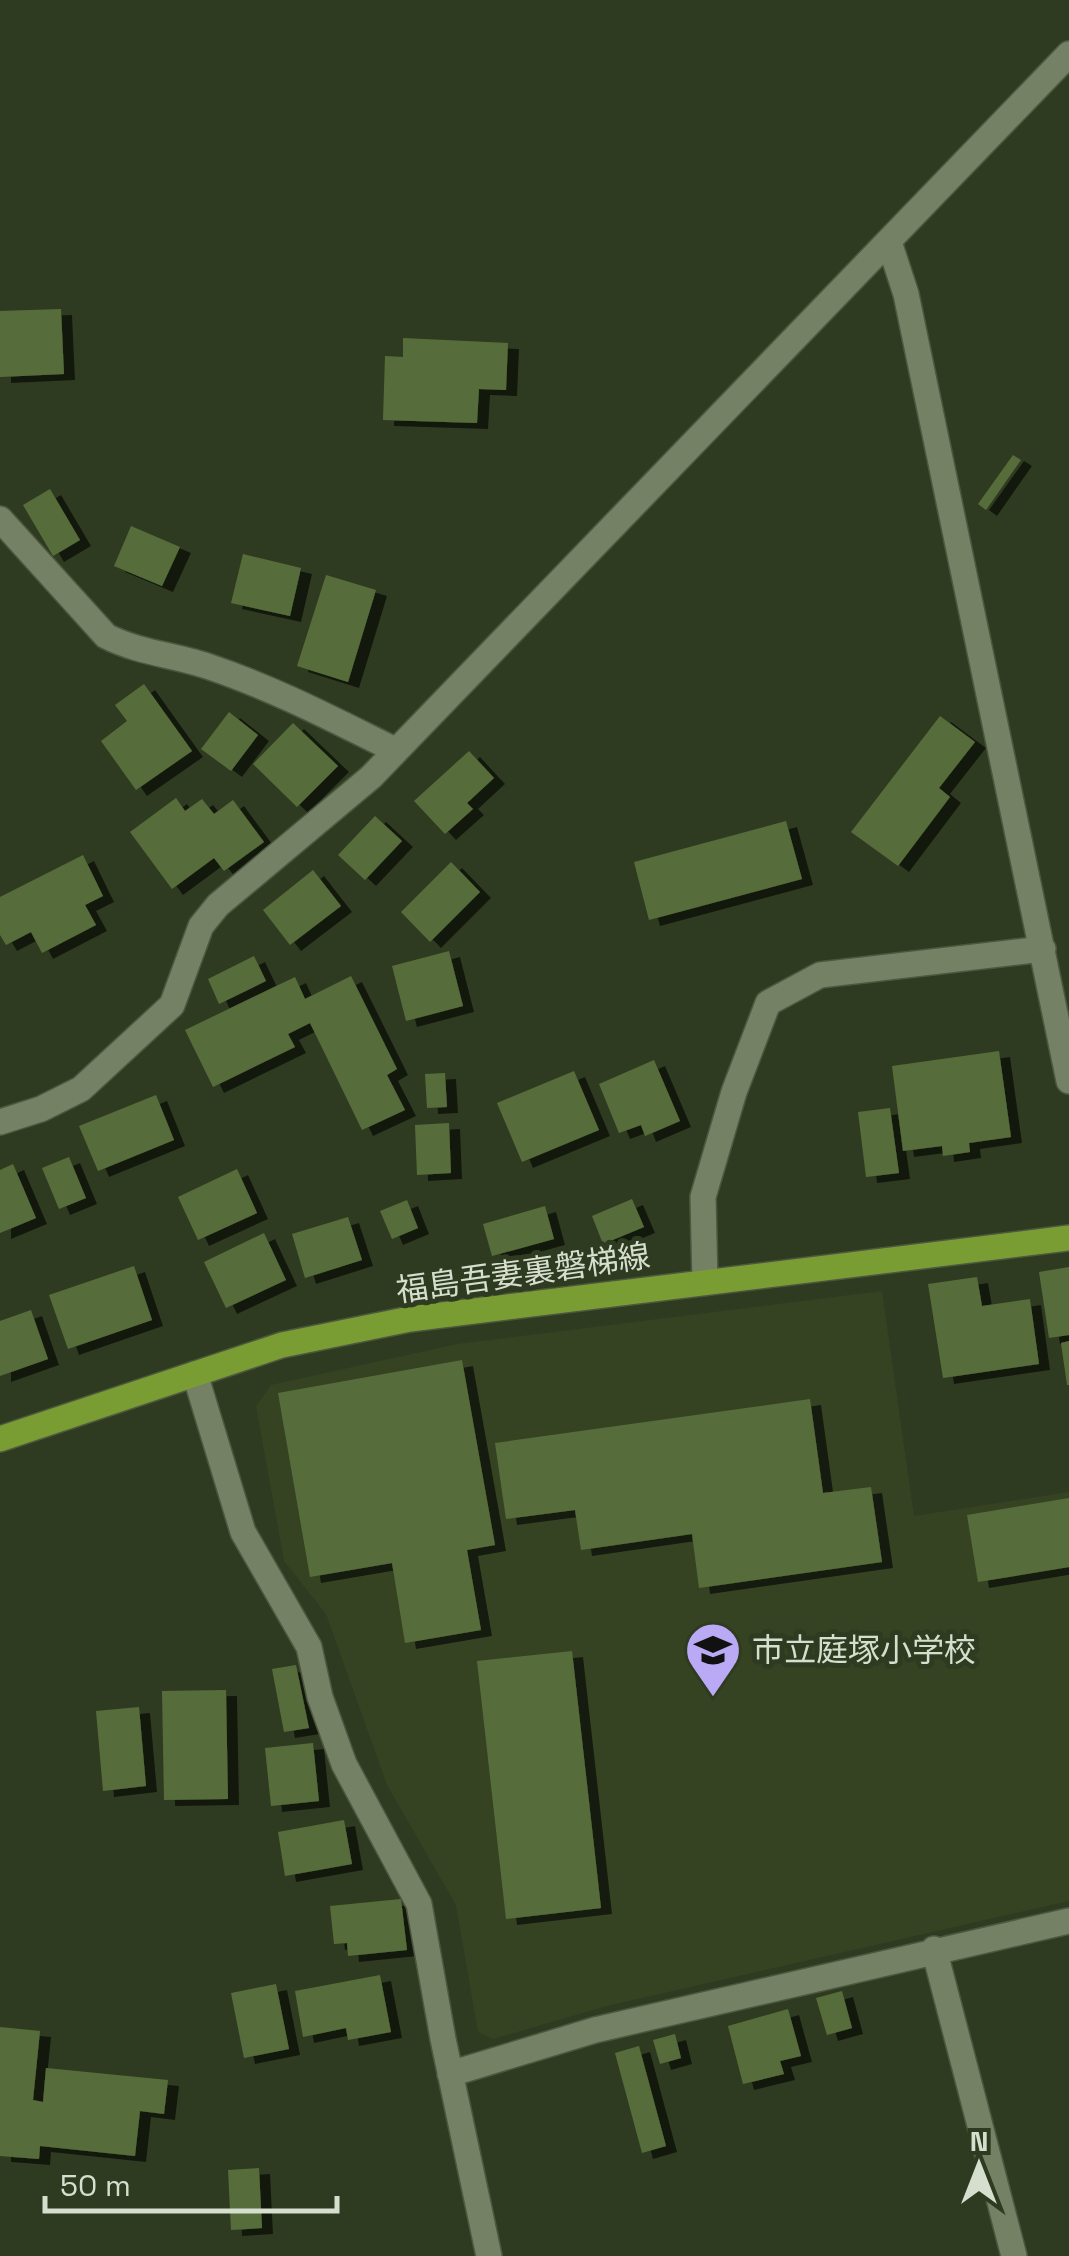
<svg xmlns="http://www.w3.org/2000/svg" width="1069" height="2256" viewBox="0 0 1069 2256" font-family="'Space Grotesk','Noto Sans JP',sans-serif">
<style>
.built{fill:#354322}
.building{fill:#576d3a;filter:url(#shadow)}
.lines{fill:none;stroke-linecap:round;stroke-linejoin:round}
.street-casing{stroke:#4c573f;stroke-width:28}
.primary-casing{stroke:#4c573f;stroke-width:28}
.street{stroke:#748164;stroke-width:25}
.primary{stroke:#799d33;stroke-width:25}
.labels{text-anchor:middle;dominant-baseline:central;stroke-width:10;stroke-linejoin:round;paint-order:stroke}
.street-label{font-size:32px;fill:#d6dece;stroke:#2f3b21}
.poi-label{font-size:32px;fill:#d6dece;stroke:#2f3b21;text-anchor:start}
</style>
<defs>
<filter id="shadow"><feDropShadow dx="11" dy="6" stdDeviation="0" flood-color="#0009"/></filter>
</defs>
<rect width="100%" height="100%" fill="#2f3b21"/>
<!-- built -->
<path class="built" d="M 882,1291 L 914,1516 L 1069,1492 L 1069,1901 L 607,2006 L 493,2039 L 478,2032 L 456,1905 L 387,1785 L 326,1614 L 284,1561 L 256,1406 L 271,1385 L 457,1344 Z"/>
<!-- building -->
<path class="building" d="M 61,309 L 64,374 L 0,377 L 0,311 Z
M 403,338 L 508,343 L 506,390 L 479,389 L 477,423 L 383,420 L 385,356 L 403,357 Z
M 1013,455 L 1021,460 L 986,510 L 978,504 Z
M 50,489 L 80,540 L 53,556 L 23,505 Z
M 131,526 L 180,547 L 162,586 L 114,566 Z
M 243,554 L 301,568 L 290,616 L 231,603 Z
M 326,575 L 376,590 L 348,682 L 297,666 Z
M 144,684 L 192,751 L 136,790 L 101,741 L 127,721 L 115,705 Z
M 229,712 L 258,735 L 231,771 L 201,749 Z
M 940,716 L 975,742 L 939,788 L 950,797 L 898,866 L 851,832 Z
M 293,723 L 338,766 L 297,807 L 253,764 Z
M 469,751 L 494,778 L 467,803 L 473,809 L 445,834 L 414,801 Z
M 176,798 L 185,811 L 202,799 L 214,814 L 233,800 L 264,842 L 224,871 L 214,858 L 172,889 L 130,832 Z
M 375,816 L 402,841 L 365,880 L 338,855 Z
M 786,821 L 802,879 L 649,920 L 634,862 Z
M 83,855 L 103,896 L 85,905 L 96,925 L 42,953 L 31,932 L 6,945 L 0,935 L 0,897 Z
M 451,862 L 480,892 L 430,942 L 401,912 Z
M 313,870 L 341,906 L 290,945 L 263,910 Z
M 449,951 L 463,1006 L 406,1021 L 392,966 Z
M 254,956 L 266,981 L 219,1004 L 208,979 Z
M 351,976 L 397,1069 L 387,1075 L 405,1110 L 362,1130 L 310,1023 L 288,1034 L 295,1047 L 213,1087 L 185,1030 L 295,977 L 305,999 Z
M 999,1051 L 1011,1137 L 969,1143 L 970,1152 L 943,1156 L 942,1146 L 903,1151 L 892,1066 Z
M 654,1060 L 680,1121 L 645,1136 L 641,1125 L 619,1133 L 599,1084 Z
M 574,1071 L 599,1130 L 522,1162 L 497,1103 Z
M 445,1073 L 447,1107 L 427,1108 L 425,1074 Z
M 156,1095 L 174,1140 L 98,1171 L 79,1126 Z
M 890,1108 L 899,1173 L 866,1177 L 858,1112 Z
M 449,1123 L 451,1173 L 417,1175 L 415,1125 Z
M 69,1157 L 86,1198 L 59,1209 L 42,1168 Z
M 13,1164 L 36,1218 L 0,1233 L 0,1170 Z
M 237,1169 L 257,1213 L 198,1240 L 178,1197 Z
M 632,1199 L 644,1227 L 603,1244 L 592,1216 Z
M 407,1200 L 418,1228 L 392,1239 L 380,1211 Z
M 545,1206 L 554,1239 L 492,1256 L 483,1224 Z
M 348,1217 L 362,1260 L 305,1278 L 292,1234 Z
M 264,1233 L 286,1280 L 226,1308 L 204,1262 Z
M 134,1266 L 152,1320 L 68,1349 L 49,1295 Z
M 1069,1267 L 1069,1335 L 1049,1338 L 1039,1272 Z
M 977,1277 L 982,1306 L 1030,1299 L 1039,1364 L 943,1378 L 928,1284 Z
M 31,1310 L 48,1359 L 0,1376 L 0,1321 Z
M 1069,1341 L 1069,1385 L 1067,1385 L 1061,1343 Z
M 462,1360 L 495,1545 L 467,1550 L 481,1630 L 405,1643 L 392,1563 L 310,1577 L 278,1393 Z
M 810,1399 L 823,1493 L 871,1487 L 882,1562 L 699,1588 L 692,1534 L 581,1550 L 575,1510 L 506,1519 L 495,1443 Z
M 1069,1498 L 1069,1567 L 978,1582 L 967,1515 Z
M 572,1651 L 601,1908 L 506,1919 L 477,1661 Z
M 296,1665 L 309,1728 L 284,1732 L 272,1669 Z
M 226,1690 L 228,1799 L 164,1800 L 162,1691 Z
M 139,1707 L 146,1786 L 103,1791 L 96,1711 Z
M 313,1743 L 319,1801 L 271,1806 L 265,1748 Z
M 344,1820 L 352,1864 L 285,1876 L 278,1832 Z
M 401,1899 L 407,1950 L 348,1956 L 347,1943 L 334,1944 L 330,1906 Z
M 380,1975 L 391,2032 L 348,2040 L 346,2028 L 303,2037 L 295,1991 Z
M 276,1984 L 289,2049 L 244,2058 L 231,1993 Z
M 842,1991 L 852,2028 L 827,2035 L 816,1998 Z
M 788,2009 L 801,2056 L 780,2061 L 784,2074 L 743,2084 L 728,2026 Z
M 0,2027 L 40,2031 L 33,2100 L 43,2102 L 46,2068 L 168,2080 L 164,2114 L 140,2111 L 135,2156 L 40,2146 L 39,2159 L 0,2156 Z
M 675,2034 L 681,2058 L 660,2064 L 653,2040 Z
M 639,2046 L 666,2146 L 642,2153 L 615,2053 Z
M 259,2168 L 262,2228 L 231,2230 L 228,2170 Z"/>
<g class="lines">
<!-- street casing -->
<g class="street-casing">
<path id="street" d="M 889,242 L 906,294 L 1069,1081
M 0,519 L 106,636 C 139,653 176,655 210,667 C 275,689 334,720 395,750
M 0,1122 L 41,1109 L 81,1089 L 172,1005 L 201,926 L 218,905 L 371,777 L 1069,54
M 705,1282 L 703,1197 L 734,1092 L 768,1003 L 820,975 L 1043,949
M 195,1374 L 243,1532 L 309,1647 L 320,1697 L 344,1764 L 419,1904 L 443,2039 L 489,2256
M 934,1949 L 1014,2256
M 450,2074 L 595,2030 L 1069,1921"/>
</g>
<!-- primary casing -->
<g class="primary-casing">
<path id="primary" d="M 0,1439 L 282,1345 L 410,1319 L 1069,1238"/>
</g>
<!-- street -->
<use href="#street" class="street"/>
<!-- primary -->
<use href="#primary" class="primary"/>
</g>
<!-- icons -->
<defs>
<g id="school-pin" transform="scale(2.875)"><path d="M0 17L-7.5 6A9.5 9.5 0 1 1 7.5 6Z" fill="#baaaf6" stroke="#2f3b21"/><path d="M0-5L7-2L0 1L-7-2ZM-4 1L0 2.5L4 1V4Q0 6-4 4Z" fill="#111"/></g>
</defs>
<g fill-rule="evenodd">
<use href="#school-pin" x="713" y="1650"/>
</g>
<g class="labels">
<!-- street labels -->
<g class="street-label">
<text transform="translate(523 1273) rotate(-8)">福島吾妻裏磐梯線</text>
</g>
<!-- poi labels -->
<g class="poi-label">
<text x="752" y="1650">市立庭塚小学校</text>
</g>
</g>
<!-- north arrow -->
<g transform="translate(979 2166)" stroke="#2f3b21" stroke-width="8" paint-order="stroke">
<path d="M0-8L18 38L0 25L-18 38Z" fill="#d6dece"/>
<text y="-15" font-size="28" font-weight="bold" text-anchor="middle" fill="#d6dece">N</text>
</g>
<!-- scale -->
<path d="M45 2196v15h292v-15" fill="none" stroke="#d6dece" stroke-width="5"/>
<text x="60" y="2196" font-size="30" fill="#d6dece" stroke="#2f3b21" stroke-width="8" paint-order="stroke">50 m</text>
</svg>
